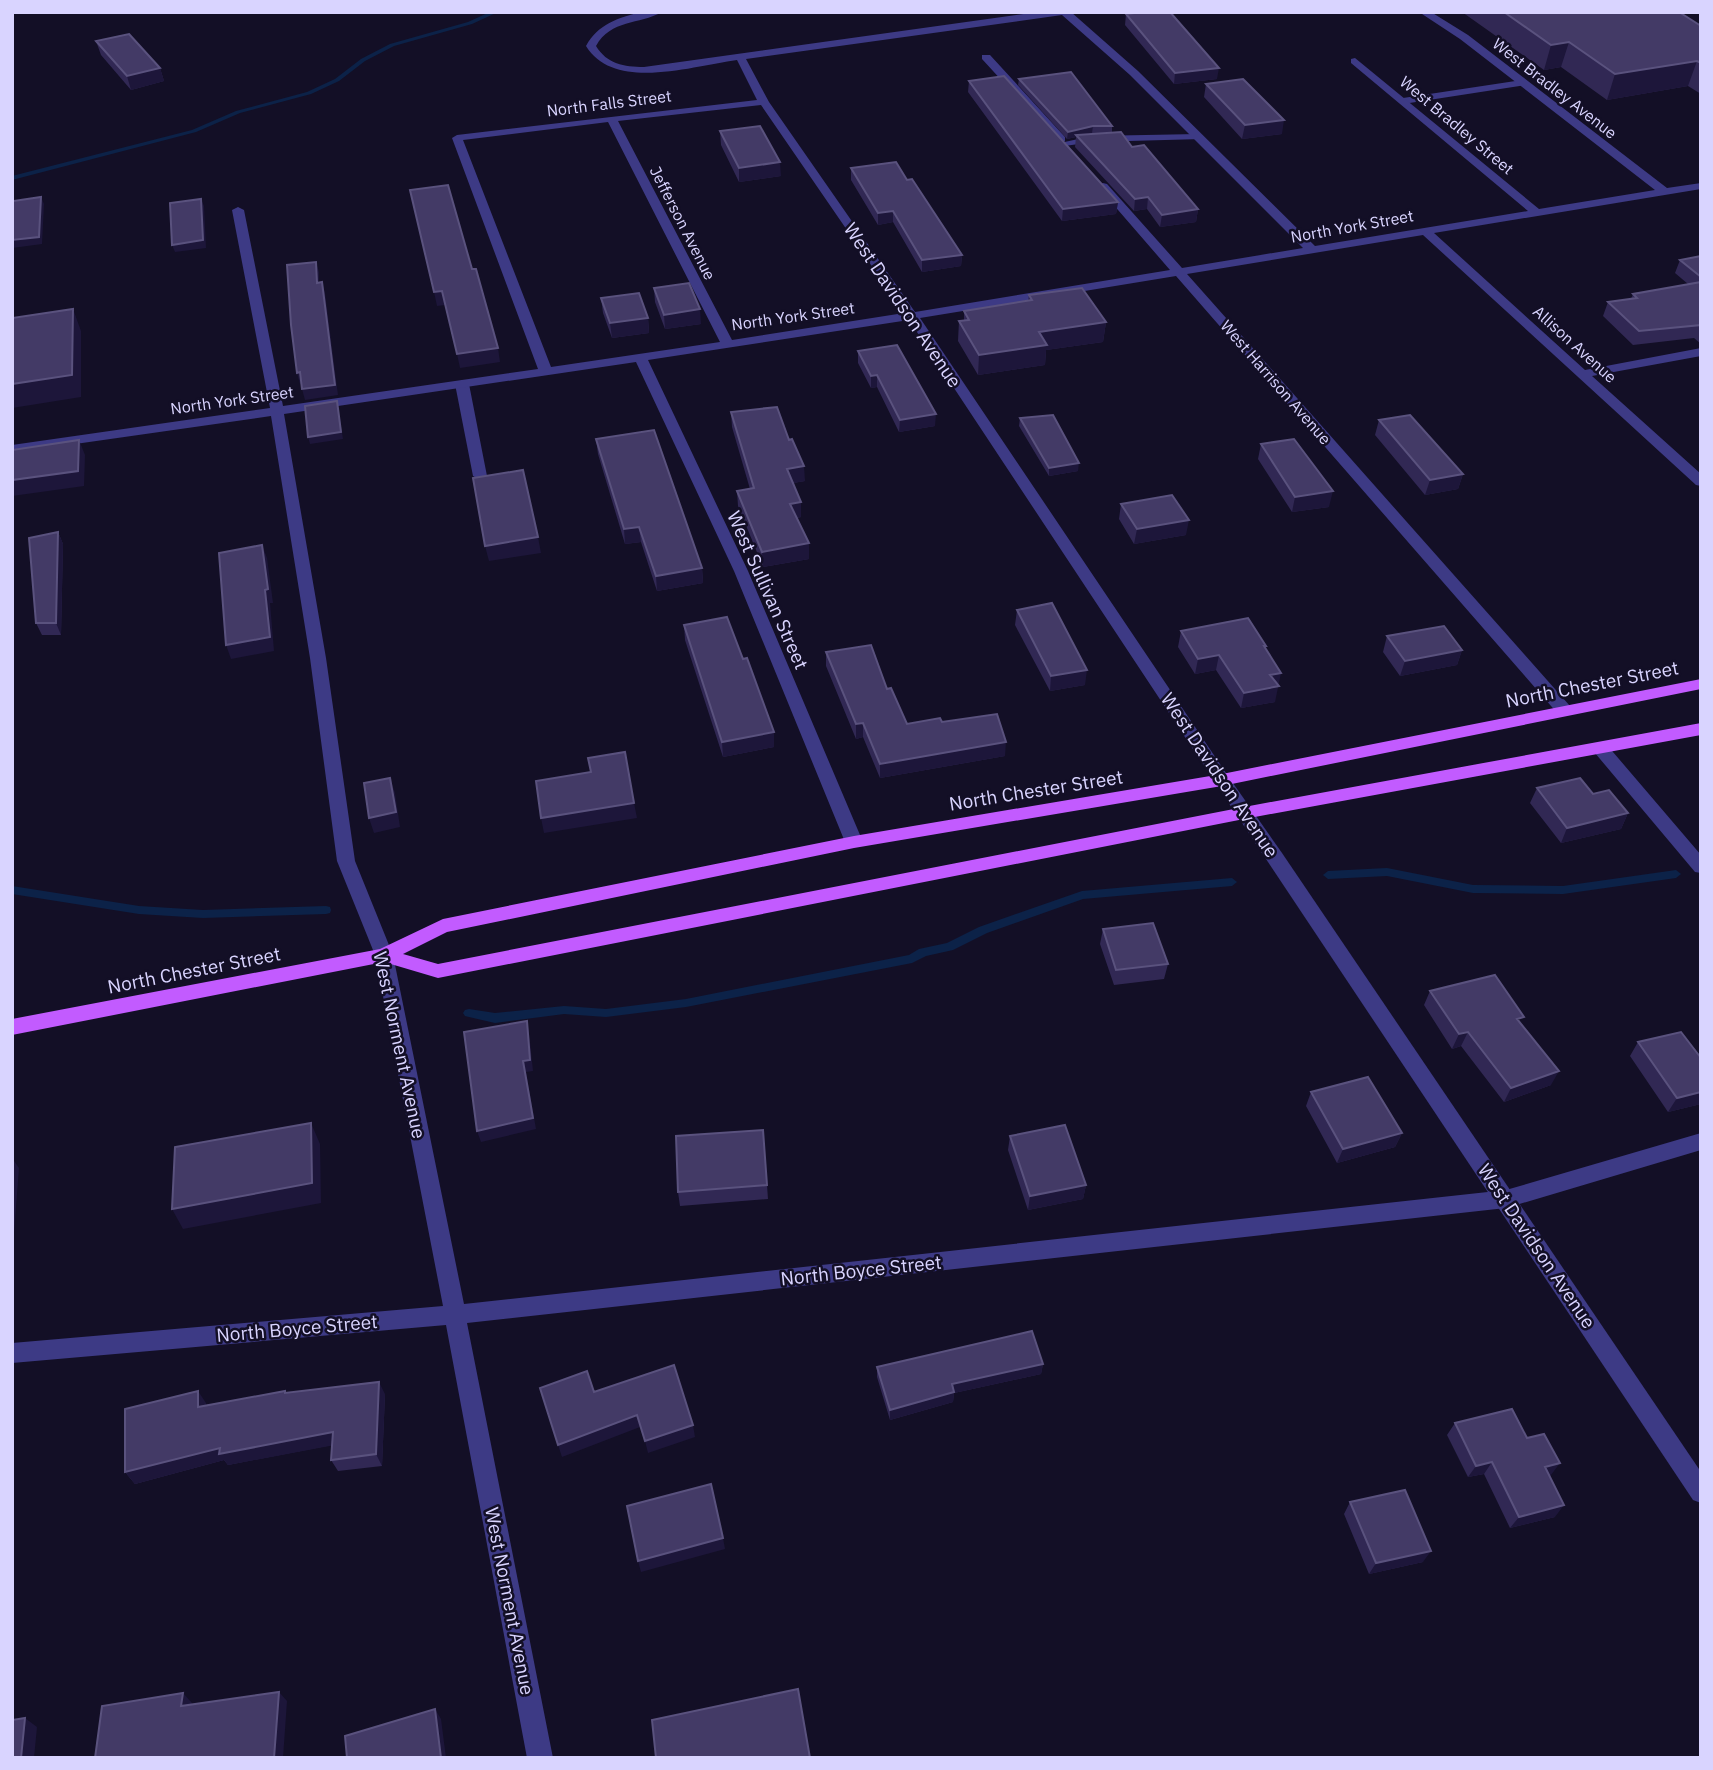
<svg xmlns="http://www.w3.org/2000/svg" width="1713" height="1770" viewBox="0 0 1713 1770" font-family="'IBM Plex Sans',sans-serif">
<style>
.lines{fill:none;stroke-linecap:round;stroke-linejoin:round}
.stream{fill:#0c2248;fill-rule:evenodd}
.service{fill:#3d3a85;fill-rule:evenodd}
.minor{fill:#3d3a85;fill-rule:evenodd}
.tertiary{fill:#3d3a85;fill-rule:evenodd}
.primary{fill:#c25bff;fill-rule:evenodd}
.wall{fill:#312854}
.shaded-wall{fill:#1d163a}
.building{fill:#433a66;stroke:#5a527e;stroke-width:2}
.labels{text-anchor:middle;dominant-baseline:central;stroke-width:5;stroke-linejoin:round;paint-order:stroke}
.far-street-label{font-size:16px;fill:#d9d4ff;stroke:#130f26}
.street-label{font-size:19px;fill:#d9d4ff;stroke:#130f26}
</style>
<rect width="100%" height="100%" fill="#130f26"/>
<g class="lines">
<!-- stream -->
<path class="stream" d="M 490,12 L 498,12 L 472,24 L 394,46 L 365,61 L 339,81 L 311,94 L 240,113 L 196,132 L 12,180 L 12,176 L 192,130 L 236,111 L 307,92 L 335,79 L 361,59 L 390,44 L 468,22 Z
M 1387,868 L 1473,885 L 1563,886 L 1676,870 L 1681,874 L 1676,878 L 1563,894 L 1473,893 L 1387,876 L 1328,879 L 1323,875 L 1328,871 Z
M 1232,878 L 1237,882 L 1232,886 L 1083,899 L 987,933 L 953,950 L 926,956 L 912,963 L 686,1007 L 606,1017 L 564,1014 L 495,1023 L 469,1017 L 465,1016 L 463,1013 L 465,1010 L 469,1009 L 495,1013 L 564,1006 L 606,1009 L 686,999 L 909,955 L 919,949 L 947,943 L 979,927 L 1082,891 Z
M 12,886 L 139,906 L 203,910 L 326,906 L 330,907 L 331,910 L 330,913 L 326,914 L 203,918 L 139,914 L 12,894 Z"/>
<!-- service -->
<path class="service" d="M 1522,80 L 1526,81 L 1526,85 L 1403,104 L 1398,101 L 1403,98 Z
M 1198,134 L 1203,137 L 1202,139 L 1092,142 L 1065,146 L 1060,143 L 1092,136 Z
M 462,380 L 469,384 L 487,476 L 480,480 L 473,476 L 455,384 Z"/>
<!-- minor -->
<path class="minor" d="M 641,12 L 662,12 C 639,25 611,19 596,46 C 607,64 624,67 644,67 L 1038,12 L 1071,12 L 1138,71 L 1315,246 L 1528,211 L 1351,63 L 1351,59 L 1355,58 L 1539,209 L 1655,190 L 1460,39 L 1419,12 L 1431,12 L 1468,35 L 1667,188 L 1701,183 L 1701,189 L 1434,233 L 1585,370 L 1701,348 L 1701,356 L 1592,376 L 1701,474 L 1701,486 L 1696,485 L 1423,235 L 1187,274 L 1570,706 L 1572,710 L 1570,714 L 1558,714 L 1176,276 L 920,318 L 1228,776 L 1230,780 L 1228,784 L 1216,784 L 909,320 L 648,360 L 748,571 L 863,842 L 860,846 L 848,846 L 845,842 L 734,571 L 636,362 L 284,414 L 326,658 L 355,861 L 393,955 L 464,1304 L 1506,1190 L 1701,1133 L 1701,1150 L 1506,1208 L 467,1323 L 553,1758 L 527,1758 L 446,1325 L 12,1363 L 12,1343 L 443,1306 L 375,955 L 337,861 L 310,658 L 271,416 L 12,453 L 12,445 L 270,408 L 232,210 L 238,207 L 244,210 L 283,406 L 538,369 L 452,138 L 457,135 L 757,100 L 737,60 C 692,66 614,92 586,46 C 598,24 618,18 641,12 ZM 1062,15 L 1130,75 L 1303,248 L 1182,268 L 1107,184 L 1103,183 L 1097,186 L 1099,188 L 1170,270 L 915,312 L 769,102 L 746,59 ZM 761,105 L 904,313 L 732,340 L 618,121 ZM 608,122 L 720,342 L 551,367 L 463,140 Z
M 982,55 L 990,55 L 1065,137 L 1065,141 L 1057,141 L 982,59 Z
M 1601,743 L 1607,745 L 1701,855 L 1701,873 L 1695,872 L 1595,753 L 1593,749 L 1595,745 Z"/>
<!-- tertiary -->
<path class="tertiary" d="M 1222,774 L 1228,776 L 1282,853 L 1701,1472 L 1701,1503 L 1693,1500 L 1216,784 L 1214,780 L 1216,776 Z"/>
<!-- primary -->
<path class="primary" d="M 1701,679 L 1701,689 L 1222,786 L 854,848 L 447,932 L 403,954 L 438,964 L 1244,807 L 1701,723 L 1701,735 L 1244,819 L 438,978 L 384,962 L 12,1035 L 12,1019 L 380,949 L 443,919 L 854,836 L 1222,774 Z"/>
</g>
<!-- wall -->
<path class="wall" d="M 1462,12 L 1679,12 L 1701,26 L 1701,94 L 1688,86 L 1607,100 L 1561,67 L 1544,70 Z
M 1126,14 L 1217,79 L 1174,84 L 1125,25 Z
M 96,41 L 160,68 L 164,81 L 131,90 L 101,55 Z
M 1019,79 L 1112,126 L 1112,133 L 1132,147 L 1198,209 L 1196,222 L 1160,227 L 1147,209 L 1134,211 L 1075,147 L 1076,137 L 1067,139 L 1018,85 Z
M 969,81 L 1118,202 L 1116,214 L 1062,221 L 968,92 Z
M 1206,84 L 1282,134 L 1242,139 L 1204,97 Z
M 720,131 L 781,176 L 739,182 L 721,145 Z
M 851,168 L 907,180 L 962,255 L 961,266 L 922,272 L 893,222 L 878,225 L 851,180 Z
M 1701,256 L 1701,344 L 1694,338 L 1633,345 L 1603,316 L 1608,302 L 1631,299 L 1633,294 L 1688,284 L 1675,273 L 1680,260 Z
M 654,288 L 701,324 L 665,329 L 655,302 Z
M 1029,295 L 1106,322 L 1103,342 L 1046,350 L 1045,365 L 978,375 L 958,341 L 959,321 L 964,321 L 964,311 L 1028,301 Z
M 601,298 L 648,318 L 649,333 L 612,338 L 603,313 Z
M 858,351 L 935,426 L 899,432 L 877,387 L 871,388 L 858,363 Z
M 731,412 L 789,440 L 805,481 L 793,483 L 801,517 L 797,518 L 809,559 L 763,567 L 738,506 L 737,491 L 750,489 L 732,427 Z
M 1020,418 L 1078,471 L 1049,476 L 1019,426 Z
M 1379,420 L 1463,474 L 1458,489 L 1425,495 L 1375,435 Z
M 596,439 L 702,568 L 703,583 L 657,591 L 641,542 L 625,544 L 598,454 Z
M 1261,444 L 1329,507 L 1292,512 L 1258,459 Z
M 1121,504 L 1186,535 L 1134,544 L 1119,519 Z
M 58,532 L 63,544 L 61,635 L 42,635 L 36,623 Z
M 1017,610 L 1085,685 L 1050,691 L 1015,625 Z
M 684,625 L 743,659 L 774,732 L 774,747 L 723,757 L 685,640 Z
M 1181,631 L 1265,648 L 1275,702 L 1241,708 L 1216,670 L 1195,674 L 1178,647 Z
M 1387,636 L 1462,650 L 1457,665 L 1400,676 L 1383,652 Z
M 826,652 L 887,689 L 907,724 L 942,722 L 1005,756 L 880,778 L 863,737 L 856,739 L 826,666 Z
M 1537,788 L 1593,794 L 1628,813 L 1621,829 L 1561,843 L 1530,803 Z
M 1103,929 L 1168,964 L 1164,979 L 1114,985 L 1100,944 Z
M 1430,991 L 1521,1024 L 1551,1085 L 1504,1102 L 1461,1046 L 1452,1049 L 1424,1005 Z
M 1638,1042 L 1701,1058 L 1701,1104 L 1668,1112 L 1630,1056 Z
M 1311,1092 L 1402,1133 L 1395,1147 L 1337,1163 L 1306,1106 Z
M 763,1130 L 768,1199 L 680,1206 L 678,1192 Z
M 1010,1136 L 1086,1185 L 1083,1199 L 1028,1210 L 1008,1150 Z
M 1043,1364 L 1041,1374 L 954,1393 L 953,1402 L 890,1420 L 877,1377 L 877,1367 Z
M 286,1393 L 385,1394 L 382,1466 L 338,1471 L 331,1460 L 332,1445 L 228,1465 L 224,1460 L 135,1484 L 125,1472 L 206,1403 L 206,1405 Z
M 1455,1423 L 1527,1438 L 1551,1475 L 1549,1476 L 1555,1517 L 1510,1528 L 1484,1474 L 1468,1477 L 1447,1435 Z
M 1350,1502 L 1423,1562 L 1369,1574 L 1344,1514 Z"/>
<!-- shaded-wall -->
<path class="shaded-wall" d="M 1569,42 L 1561,67 L 1544,70 L 1551,45 Z
M 1697,61 L 1688,86 L 1607,100 L 1615,74 Z
M 160,68 L 164,81 L 131,90 L 127,76 Z
M 1219,68 L 1217,79 L 1174,84 L 1175,73 Z
M 1284,120 L 1282,134 L 1242,139 L 1245,125 Z
M 1093,126 L 1092,133 L 1077,137 L 1076,135 L 1076,137 L 1067,139 L 1068,132 Z
M 780,162 L 781,176 L 739,182 L 739,168 Z
M 41,197 L 44,204 L 42,244 L 12,248 L 12,240 Z
M 1148,197 L 1147,209 L 1134,211 L 1135,199 Z
M 201,199 L 204,206 L 206,248 L 175,252 L 172,245 Z
M 1118,202 L 1116,214 L 1062,221 L 1063,209 Z
M 1198,209 L 1196,222 L 1160,227 L 1162,215 Z
M 893,211 L 893,222 L 878,225 L 878,213 Z
M 962,255 L 961,266 L 922,272 L 922,260 Z
M 316,262 L 319,272 L 319,294 L 317,283 Z
M 322,282 L 325,293 L 338,395 L 305,400 L 302,389 Z
M 442,291 L 445,305 L 437,306 L 434,292 Z
M 73,309 L 81,331 L 81,397 L 12,408 L 12,384 Z
M 700,309 L 701,324 L 665,329 L 664,315 Z
M 648,318 L 649,333 L 612,338 L 610,323 Z
M 1106,322 L 1103,342 L 1046,350 L 1045,365 L 978,375 L 979,355 L 1039,332 Z
M 498,348 L 500,362 L 460,368 L 457,354 Z
M 300,372 L 304,383 L 300,384 L 297,373 Z
M 877,375 L 877,387 L 871,388 L 871,376 Z
M 337,401 L 343,439 L 310,444 L 308,437 Z
M 936,414 L 935,426 L 899,432 L 900,420 Z
M 79,440 L 85,455 L 84,486 L 12,496 L 12,480 Z
M 1079,463 L 1078,471 L 1049,476 L 1049,468 Z
M 804,466 L 805,481 L 787,484 L 787,469 Z
M 1463,474 L 1458,489 L 1425,495 L 1430,480 Z
M 1333,491 L 1329,507 L 1292,512 L 1295,497 Z
M 801,502 L 801,517 L 791,519 L 790,504 Z
M 1189,520 L 1186,535 L 1134,544 L 1137,529 Z
M 639,527 L 641,542 L 625,544 L 624,529 Z
M 58,532 L 63,544 L 61,635 L 56,623 Z
M 538,537 L 541,553 L 489,561 L 485,546 Z
M 809,543 L 809,559 L 763,567 L 762,552 Z
M 262,545 L 267,558 L 273,603 L 270,603 L 274,651 L 231,659 L 226,645 L 265,590 Z
M 702,568 L 703,583 L 657,591 L 656,576 Z
M 1462,650 L 1457,665 L 1400,676 L 1405,661 Z
M 1219,655 L 1216,670 L 1195,674 L 1198,659 Z
M 1087,670 L 1085,685 L 1050,691 L 1051,676 Z
M 1281,673 L 1275,702 L 1241,708 L 1244,693 L 1270,675 Z
M 863,723 L 863,737 L 856,739 L 856,724 Z
M 774,732 L 774,747 L 723,757 L 722,742 Z
M 1006,742 L 1005,756 L 880,778 L 880,764 Z
M 390,778 L 395,793 L 400,827 L 374,833 L 369,818 Z
M 634,803 L 637,818 L 544,833 L 541,818 Z
M 1628,813 L 1621,829 L 1561,843 L 1567,828 Z
M 527,1021 L 529,1033 L 533,1071 L 526,1072 L 536,1129 L 481,1142 L 477,1131 L 523,1061 Z
M 1468,1032 L 1461,1046 L 1452,1049 L 1459,1034 Z
M 1559,1071 L 1551,1085 L 1504,1102 L 1511,1088 Z
M 1701,1092 L 1701,1104 L 1668,1112 L 1677,1098 Z
M 311,1123 L 320,1144 L 321,1203 L 183,1229 L 172,1209 Z
M 1402,1133 L 1395,1147 L 1337,1163 L 1343,1149 Z
M 12,1158 L 19,1168 L 14,1233 L 12,1234 Z
M 1086,1185 L 1083,1199 L 1028,1210 L 1030,1196 Z
M 1043,1364 L 1041,1374 L 954,1393 L 953,1402 L 890,1420 L 890,1410 L 952,1384 Z
M 379,1382 L 385,1394 L 382,1466 L 376,1454 Z
M 198,1391 L 206,1403 L 207,1419 L 198,1407 Z
M 637,1415 L 640,1427 L 562,1457 L 558,1445 Z
M 693,1425 L 695,1437 L 648,1453 L 645,1441 Z
M 333,1432 L 340,1444 L 228,1465 L 224,1460 L 135,1484 L 125,1472 L 220,1448 Z
M 1492,1462 L 1484,1474 L 1468,1477 L 1476,1466 Z
M 1560,1463 L 1551,1475 L 1536,1479 L 1545,1467 Z
M 1564,1505 L 1555,1517 L 1510,1528 L 1519,1517 Z
M 723,1538 L 725,1549 L 641,1572 L 638,1561 Z
M 1431,1551 L 1423,1562 L 1369,1574 L 1376,1563 Z
M 279,1692 L 287,1701 L 283,1758 L 274,1758 Z
M 183,1693 L 192,1703 L 191,1715 L 181,1706 Z
M 435,1709 L 441,1719 L 446,1758 L 441,1758 Z
M 25,1718 L 37,1727 L 34,1758 L 21,1758 Z"/>
<!-- building -->
<path class="building" d="M 1143,12 L 1170,12 L 1219,68 L 1175,73 L 1126,14 Z
M 1504,12 L 1679,12 L 1701,26 L 1701,63 L 1697,61 L 1615,74 L 1569,42 L 1551,45 Z
M 129,34 L 160,68 L 127,76 L 96,41 Z
M 1071,72 L 1112,126 L 1093,126 L 1068,132 L 1019,79 Z
M 1004,76 L 1118,202 L 1063,209 L 969,81 Z
M 1243,79 L 1284,120 L 1245,125 L 1206,84 Z
M 760,126 L 780,162 L 739,168 L 720,131 Z
M 1121,132 L 1132,147 L 1144,145 L 1198,209 L 1162,215 L 1148,197 L 1135,199 L 1076,135 Z
M 896,162 L 907,180 L 912,179 L 962,255 L 922,260 L 893,211 L 878,213 L 851,168 Z
M 448,185 L 472,269 L 476,269 L 498,348 L 457,354 L 442,291 L 434,292 L 410,190 Z
M 41,197 L 39,237 L 12,240 L 13,201 Z
M 201,199 L 203,240 L 172,245 L 170,203 Z
M 1701,256 L 1701,277 L 1680,260 Z
M 316,262 L 317,283 L 322,282 L 335,385 L 302,389 L 300,372 L 297,373 L 291,325 L 287,265 Z
M 1701,282 L 1701,325 L 1639,331 L 1608,302 L 1637,298 L 1633,294 Z
M 689,283 L 700,309 L 664,315 L 654,288 Z
M 1082,288 L 1106,322 L 1039,332 L 1047,345 L 979,355 L 959,321 L 969,320 L 964,311 L 1032,300 L 1029,295 Z
M 639,293 L 648,318 L 610,323 L 601,298 Z
M 73,309 L 72,375 L 12,384 L 12,318 Z
M 897,345 L 936,414 L 900,420 L 877,375 L 871,376 L 858,351 Z
M 337,401 L 341,432 L 308,437 L 305,406 Z
M 777,407 L 789,440 L 792,439 L 804,466 L 787,469 L 801,502 L 790,504 L 809,543 L 762,552 L 737,491 L 754,488 L 731,412 Z
M 1053,415 L 1079,463 L 1049,468 L 1020,418 Z
M 1410,415 L 1463,474 L 1430,480 L 1379,420 Z
M 654,430 L 702,568 L 656,576 L 639,527 L 624,529 L 596,439 Z
M 1294,439 L 1333,491 L 1295,497 L 1261,444 Z
M 79,440 L 78,471 L 12,480 L 12,450 Z
M 523,470 L 538,537 L 485,546 L 473,478 Z
M 1172,495 L 1189,520 L 1137,529 L 1121,504 Z
M 58,532 L 56,623 L 36,623 L 29,538 Z
M 262,545 L 268,589 L 265,590 L 270,637 L 226,645 L 219,553 Z
M 1052,603 L 1087,670 L 1051,676 L 1017,610 Z
M 727,617 L 743,659 L 747,658 L 774,732 L 722,742 L 684,625 Z
M 1248,618 L 1266,646 L 1264,646 L 1281,673 L 1270,675 L 1279,686 L 1244,693 L 1219,655 L 1198,659 L 1181,631 Z
M 1444,626 L 1462,650 L 1405,661 L 1387,636 Z
M 871,645 L 887,689 L 891,688 L 907,724 L 940,718 L 942,722 L 997,714 L 1006,742 L 880,764 L 863,723 L 856,724 L 826,652 Z
M 625,752 L 634,803 L 541,818 L 536,781 L 591,772 L 588,758 Z
M 390,778 L 396,812 L 369,818 L 364,783 Z
M 1580,778 L 1593,794 L 1609,790 L 1628,813 L 1567,828 L 1537,788 Z
M 1153,923 L 1168,964 L 1116,970 L 1103,929 Z
M 1495,975 L 1524,1017 L 1517,1019 L 1559,1071 L 1511,1088 L 1468,1032 L 1459,1034 L 1430,991 Z
M 527,1021 L 530,1060 L 523,1061 L 533,1118 L 477,1131 L 464,1032 Z
M 1681,1032 L 1701,1058 L 1701,1092 L 1677,1098 L 1638,1042 Z
M 1368,1077 L 1402,1133 L 1343,1149 L 1311,1092 Z
M 311,1123 L 312,1183 L 172,1209 L 175,1147 Z
M 1065,1125 L 1086,1185 L 1030,1196 L 1010,1136 Z
M 763,1130 L 767,1185 L 678,1192 L 676,1136 Z
M 1032,1331 L 1043,1364 L 952,1384 L 954,1392 L 890,1410 L 877,1367 Z
M 674,1365 L 693,1425 L 645,1441 L 637,1415 L 558,1445 L 540,1388 L 587,1371 L 594,1392 Z
M 379,1382 L 376,1454 L 331,1460 L 333,1432 L 219,1454 L 220,1448 L 125,1472 L 125,1409 L 198,1391 L 198,1407 L 285,1391 L 285,1393 Z
M 1512,1409 L 1527,1438 L 1544,1434 L 1560,1463 L 1545,1467 L 1564,1505 L 1519,1517 L 1492,1462 L 1476,1466 L 1455,1423 Z
M 711,1484 L 723,1538 L 638,1561 L 627,1506 Z
M 1405,1490 L 1431,1551 L 1376,1563 L 1350,1502 Z
M 798,1689 L 810,1758 L 656,1758 L 652,1720 Z
M 279,1692 L 274,1758 L 95,1758 L 102,1706 L 183,1693 L 181,1706 Z
M 435,1709 L 441,1758 L 347,1758 L 345,1736 Z
M 25,1718 L 21,1758 L 12,1758 L 12,1720 Z"/>
<g class="labels">
<!-- far-street labels -->
<g class="far-street-label">
<text transform="translate(1555 88) rotate(38)">West Bradley Avenue</text>
<text transform="translate(609 103) rotate(-7)">North Falls Street</text>
<text transform="translate(1457 125) rotate(40)">West Bradley Street</text>
<text transform="translate(683 223) rotate(63)">Jefferson Avenue</text>
<text transform="translate(1352 226) rotate(-10)">North York Street</text>
<text transform="translate(793 316) rotate(-8)">North York Street</text>
<text transform="translate(1575 344) rotate(42)">Allison Avenue</text>
<text transform="translate(1276 382) rotate(49)">West Harrison Avenue</text>
<text transform="translate(232 400) rotate(-8)">North York Street</text>
</g>
<!-- street labels -->
<g class="street-label">
<text transform="translate(903 305) rotate(56)">West Davidson Avenue</text>
<text transform="translate(768 590) rotate(66)">West Sullivan Street</text>
<text transform="translate(1592 684) rotate(-11)">North Chester Street</text>
<text transform="translate(1220 775) rotate(56)">West Davidson Avenue</text>
<text transform="translate(1036 790) rotate(-9)">North Chester Street</text>
<text transform="translate(194 970) rotate(-11)">North Chester Street</text>
<text transform="translate(400 1045) rotate(78)">West Norment Avenue</text>
<text transform="translate(1537 1246) rotate(56)">West Davidson Avenue</text>
<text transform="translate(861 1270) rotate(-6)">North Boyce Street</text>
<text transform="translate(297 1328) rotate(-5)">North Boyce Street</text>
<text transform="translate(510 1601) rotate(79)">West Norment Avenue</text>
</g>
</g>
<!-- border -->
<rect width="1713" height="1770" fill="none" stroke="#d9d4ff" stroke-width="28"/>
</svg>
